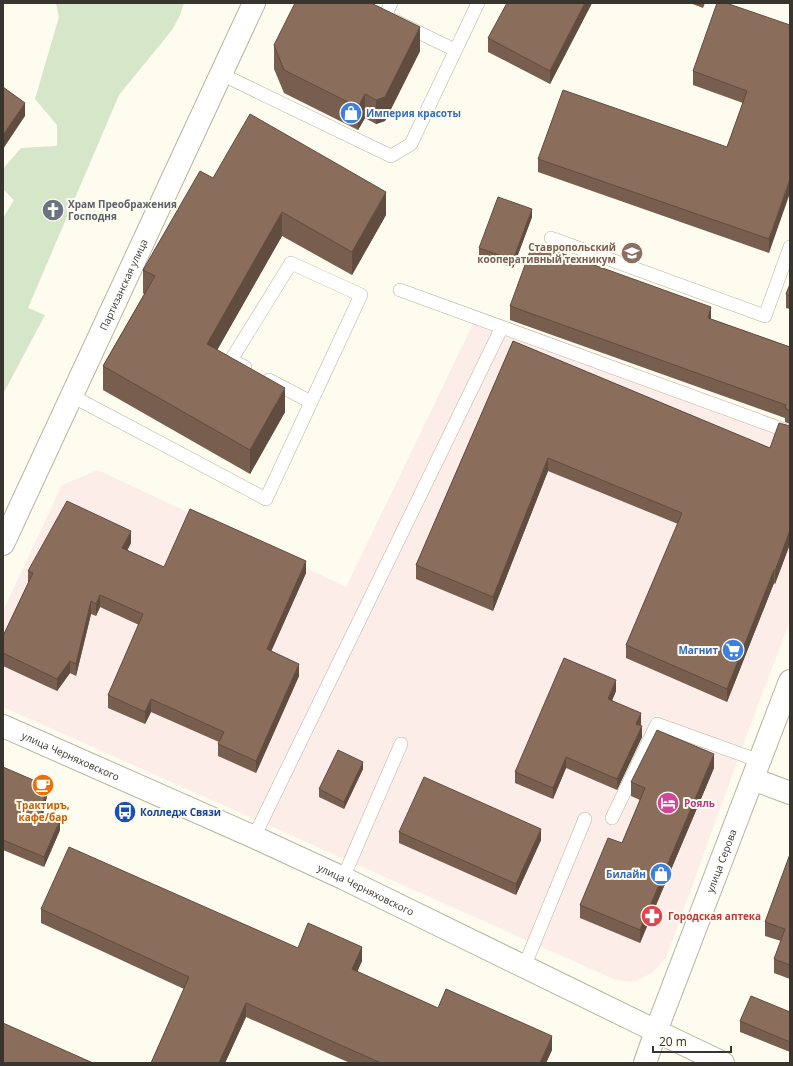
<svg xmlns="http://www.w3.org/2000/svg" width="793" height="1066" viewBox="0 0 793 1066" font-family="'Open Sans',sans-serif">
<style>
.commercial{fill:#fdede9}
.green{fill:#d5e6c9}
.lines{fill:none;stroke-linecap:round;stroke-linejoin:round}
.lane-casing{stroke:#b8b4a0;stroke-width:14}
.street-casing{stroke:#b8b4a0;stroke-width:24}
.secondary-casing{stroke:#b8b4a0;stroke-width:24}
.lane{stroke:#fff;stroke-width:13}
.street{stroke:#fff;stroke-width:22}
.secondary{stroke:#fff;stroke-width:22}
.wall{fill:#775e4e}
.shaded-wall{fill:#614c40}
.building{fill:#8a6d5b;stroke:#614c40}
.labels{text-anchor:middle;dominant-baseline:central;stroke-width:4;stroke-linejoin:round;paint-order:stroke}
.shop-label{font-size:10px;font-weight:bold;fill:#366cbe;stroke:#fefbef;text-anchor:end}
.worship-label{font-size:10px;font-weight:bold;fill:#5b616d;stroke:#fefbef;text-anchor:start}
.education-label{font-size:10px;font-weight:bold;fill:#785e54;stroke:#fefbef;text-anchor:end}
.street-label{font-size:10px;fill:#37352d;stroke:#fefbef}
.hotel-label{font-size:10px;font-weight:bold;fill:#b23c85;stroke:#fefbef;text-anchor:start}
.food-label{font-size:10px;font-weight:bold;fill:#c56008;stroke:#fefbef}
.transit-label{font-size:10px;font-weight:bold;fill:#164399;stroke:#fefbef;text-anchor:start}
.health-label{font-size:10px;font-weight:bold;fill:#be3a42;stroke:#fefbef;text-anchor:start}
</style>
<rect width="100%" height="100%" fill="#fefbef"/>
<!-- commercial -->
<path class="commercial" d="M 474,322 L 790,439 L 790,621 L 748,731 L 666,958 L 652,973 L 634,982 L 616,980 L 3,707 L 3,611 L 62,485 L 98,470 L 346,587 Z"/>
<!-- green -->
<path class="green" d="M 56,3 L 184,3 L 180,15 L 172,30 L 119,95 L 28,308 L 45,315 L 3,394 L 3,218 L 14,200 L 3,189 L 3,169 L 21,148 L 57,146 L 57,125 L 35,99 L 59,17 Z"/>
<g class="lines">
<!-- lane casing -->
<g class="lane-casing">
<path id="lane" d="M 391,3 L 385,16 L 455,50
M 221,74 L 391,156 L 411,144 L 478,3
M 551,238 L 765,316 L 790,247
M 400,290 L 790,432
M 269,380 L 311,402
M 72,396 L 266,499 L 361,295 L 291,263 L 231,360 L 245,367
M 612,818 L 657,724 L 760,761
M 254,837 L 502,327
M 343,878 L 401,744
M 524,967 L 585,819"/>
</g>
<!-- street casing -->
<g class="street-casing">
<g id="street">
<path id="s1" d="M 3,544 L 254,3"/>
<path d="M 753,779 L 790,793"/>
<path d="M 656,1031 L 723,1063"/>
</g>
</g>
<!-- secondary casing -->
<g class="secondary-casing">
<g id="secondary">
<path id="s2" d="M 3,726 L 254,837 L 343,878 L 656,1031"/>
<path id="s3" d="M 645,1063 L 656,1031 L 790,681"/>
</g>
</g>
<!-- lane -->
<use href="#lane" class="lane"/>
<!-- street -->
<use href="#street" class="street"/>
<!-- secondary -->
<use href="#secondary" class="secondary"/>
</g>
<!-- wall -->
<path class="wall" d="M 592,3 L 550,84 L 488,52 L 488,38 Z
M 690,3 L 705,3 L 703,8 Z
M 790,25 L 769,253 L 538,172 L 538,159 L 727,147 L 743,103 L 693,85 L 693,71 Z
M 274,45 L 420,51 L 385,121 L 376,124 L 365,118 L 358,130 L 284,93 L 274,69 Z
M 213,178 L 386,215 L 352,275 L 282,236 L 217,350 L 285,412 L 250,474 L 103,390 L 103,366 L 144,294 L 143,293 L 143,270 Z
M 532,217 L 513,268 L 479,255 L 479,248 Z
M 790,284 L 790,309 L 786,308 L 786,294 Z
M 510,306 L 711,319 L 790,347 L 790,424 L 785,422 L 785,418 L 510,320 Z
M 513,341 L 770,448 L 790,426 L 790,544 L 775,584 L 774,583 L 727,702 L 626,658 L 626,645 L 678,524 L 548,471 L 493,611 L 416,579 L 416,565 Z
M 131,543 L 127,550 L 164,567 L 306,573 L 271,651 L 299,676 L 256,773 L 218,756 L 218,744 L 219,742 L 151,712 L 145,724 L 108,708 L 108,695 L 139,625 L 100,607 L 96,616 L 91,614 L 76,676 L 70,673 L 57,691 L 3,666 L 3,636 L 28,583 L 28,571 Z
M 616,691 L 612,700 L 641,724 L 640,726 L 642,737 L 617,790 L 566,768 L 553,799 L 515,783 L 515,772 Z
M 3,767 L 47,796 L 43,814 L 60,830 L 44,867 L 3,850 Z
M 714,768 L 640,943 L 580,918 L 580,905 L 622,843 L 640,800 L 631,796 L 631,782 Z
M 363,769 L 344,809 L 319,797 L 319,789 Z
M 399,832 L 541,840 L 516,895 L 399,843 Z
M 790,854 L 790,979 L 774,973 L 774,959 L 781,941 L 765,936 L 765,922 Z
M 41,909 L 298,948 L 362,961 L 357,972 L 438,1008 L 552,1050 L 546,1063 L 350,1063 L 246,1017 L 225,1063 L 151,1063 L 184,989 L 41,923 Z
M 790,1012 L 790,1052 L 740,1032 L 740,1021 Z"/>
<!-- shaded-wall -->
<path class="shaded-wall" d="M 585,3 L 592,3 L 550,84 L 550,71 Z
M 420,27 L 420,51 L 385,121 L 376,124 L 376,100 Z
M 365,94 L 365,118 L 358,130 L 358,107 Z
M 25,103 L 25,116 L 3,149 L 3,135 Z
M 790,179 L 790,193 L 769,253 L 769,239 Z
M 4,189 L 4,203 L 3,204 L 3,190 Z
M 386,192 L 386,215 L 352,275 L 352,252 Z
M 532,209 L 532,217 L 513,268 L 513,260 Z
M 282,212 L 282,236 L 207,368 L 207,344 Z
M 711,307 L 711,321 L 708,318 Z
M 285,388 L 285,412 L 250,474 L 250,450 Z
M 548,458 L 548,471 L 493,611 L 493,597 Z
M 790,530 L 790,544 L 775,584 L 775,571 Z
M 131,531 L 131,543 L 122,561 L 122,548 Z
M 306,561 L 306,573 L 267,661 L 267,649 Z
M 774,570 L 774,583 L 727,702 L 727,689 Z
M 100,595 L 100,607 L 96,616 L 96,604 Z
M 91,601 L 91,614 L 76,676 L 76,664 Z
M 70,661 L 70,673 L 57,691 L 57,679 Z
M 299,664 L 299,676 L 256,773 L 256,761 Z
M 616,680 L 616,691 L 608,710 L 608,699 Z
M 151,699 L 151,712 L 145,724 L 145,712 Z
M 641,713 L 641,724 L 636,735 L 636,724 Z
M 642,726 L 642,737 L 617,790 L 617,779 Z
M 714,754 L 714,768 L 640,943 L 640,930 Z
M 566,757 L 566,768 L 553,799 L 553,788 Z
M 363,762 L 363,769 L 344,809 L 344,802 Z
M 47,786 L 47,796 L 41,824 L 41,814 Z
M 60,820 L 60,830 L 44,867 L 44,857 Z
M 541,829 L 541,840 L 516,895 L 516,884 Z
M 362,947 L 362,961 L 352,983 L 352,969 Z
M 246,1003 L 246,1017 L 225,1063 L 219,1063 Z
M 552,1036 L 552,1050 L 546,1063 L 540,1063 Z"/>
<!-- building -->
<path class="building" d="M 295,3 L 371,3 L 420,27 L 385,97 L 376,100 L 365,94 L 358,107 L 284,70 L 274,45 Z
M 507,3 L 585,3 L 550,71 L 488,38 Z
M 717,3 L 726,3 L 790,25 L 790,179 L 769,239 L 538,159 L 563,90 L 727,147 L 747,91 L 693,71 Z
M 3,87 L 25,103 L 3,135 Z
M 250,114 L 386,192 L 352,252 L 282,212 L 207,344 L 285,388 L 250,450 L 103,366 L 155,276 L 143,270 L 200,171 L 213,178 Z
M 498,197 L 532,209 L 513,260 L 479,248 Z
M 533,243 L 711,307 L 708,318 L 790,347 L 790,411 L 785,408 L 786,405 L 510,306 Z
M 790,284 L 790,296 L 786,294 Z
M 513,341 L 770,448 L 779,423 L 790,426 L 790,530 L 775,571 L 774,570 L 727,689 L 626,645 L 682,513 L 548,458 L 493,597 L 416,565 Z
M 67,501 L 131,531 L 122,548 L 164,567 L 190,509 L 306,561 L 267,649 L 299,664 L 256,761 L 218,744 L 224,732 L 151,699 L 145,712 L 108,695 L 143,614 L 100,595 L 96,604 L 91,601 L 76,664 L 70,661 L 57,679 L 3,653 L 3,636 L 33,573 L 28,571 Z
M 564,658 L 616,680 L 608,699 L 641,713 L 636,724 L 642,726 L 617,779 L 566,757 L 553,788 L 515,772 Z
M 657,730 L 714,754 L 640,930 L 580,905 L 608,838 L 622,843 L 645,788 L 631,782 Z
M 338,750 L 363,762 L 344,802 L 319,789 Z
M 3,767 L 47,786 L 41,814 L 60,820 L 44,857 L 3,840 Z
M 424,777 L 541,829 L 516,884 L 399,832 Z
M 69,847 L 298,948 L 308,923 L 362,947 L 352,969 L 438,1008 L 446,989 L 552,1036 L 540,1063 L 381,1063 L 246,1003 L 219,1063 L 151,1063 L 189,977 L 41,909 Z
M 790,854 L 790,965 L 774,959 L 785,929 L 765,922 Z
M 751,996 L 790,1012 L 790,1042 L 740,1021 Z
M 3,1023 L 93,1063 L 3,1063 Z"/>
<!-- icons -->
<defs>
<g id="shop-disc" transform="scale(1.15)"><circle r="9.5" fill="#3f7fe0" stroke="#fefbef"/><path d="M-5-2.5h2.3a2.7 3.5 0 0 1 5.4 0H5L5.5 6h-11ZM-1.5-2.5h3a1.5 2.3 0 0 0-3 0Z" fill="#fff"/></g>
<g id="church-disc" transform="scale(1.15)"><circle r="9.5" fill="#6b7280" stroke="#fefbef"/><path d="M-1.2-6h2.4v3.5h3.3v2.4h-3.3V6h-2.4V-.1h-3.3v-2.4h3.3Z" fill="#fff"/></g>
<g id="university-disc" transform="scale(1.15)"><circle r="9.5" fill="#8d6e63" stroke="#fefbef"/><path d="M0-5L7-2L0 1L-7-2ZM-4 1L0 2.5L4 1V4Q0 6-4 4Z" fill="#fff"/></g>
<g id="supermarket-disc" transform="scale(1.15)"><circle r="9.5" fill="#3f7fe0" stroke="#fefbef"/><path d="M-6-5.5h2.5l.6 2H6L4.5 2H-2.5L-4.4-4H-6ZM-1.5 3.2a1.3 1.3 0 1 0 .1 0ZM3 3.2a1.3 1.3 0 1 0 .1 0Z" fill="#fff"/></g>
<g id="cafe-disc" transform="scale(1.15)"><circle r="9.5" fill="#e8710a" stroke="#fefbef"/><path d="M-5.5-4.5H6V0H3Q3 3.5 0 3.5H-2.5Q-5.5 3.5-5.5 0ZM3-3.2v2h1.7v-2ZM-6 4.5H4V6H-6Z" fill="#fff"/></g>
<g id="hotel-disc" transform="scale(1.15)"><circle r="9.5" fill="#d1479c" stroke="#fefbef"/><path d="M-6-4.5h1.5V1H6V5H4.5V3h-9V5H-6ZM-4 0a1.8 1.8 0 1 1 3.6 0ZM.5 0V-2.5h3Q6-2.5 6 0Z" fill="#fff"/></g>
<g id="bus-disc" transform="scale(1.15)"><circle r="9.5" fill="#1a4fb4" stroke="#fefbef"/><path d="M-5-6H5V4H4V6H2V4H-2V6H-4V4H-5ZM-3.5-4V0h7V-4ZM-3.5 1.2v1.5H-2V1.2ZM2 1.2v1.5H3.5V1.2Z" fill="#fff"/></g>
<g id="pharmacy-disc" transform="scale(1.15)"><circle r="9.5" fill="#e0444e" stroke="#fefbef"/><path d="M-2-6h4v4h4v4h-4v4h-4v-4h-4v-4h4Z" fill="#fff"/></g>
</defs>
<g fill-rule="evenodd">
<use href="#shop-disc" x="351" y="113"/>
<use href="#church-disc" x="53" y="210"/>
<use href="#university-disc" x="632" y="253"/>
<use href="#supermarket-disc" x="733" y="650"/>
<use href="#cafe-disc" x="43" y="785"/>
<use href="#hotel-disc" x="668" y="803"/>
<use href="#bus-disc" x="125" y="812"/>
<use href="#shop-disc" x="661" y="874"/>
<use href="#pharmacy-disc" x="652" y="916"/>
</g>
<g class="labels">
<!-- shop labels -->
<g class="shop-label">
<text x="366" y="113" text-anchor="start">Империя красоты</text>
<text x="718" y="650">Магнит</text>
<text x="646" y="874">Билайн</text>
</g>
<!-- worship labels -->
<g class="worship-label">
<text x="68" y="204">Храм Преображения<tspan x="68" dy="12">Господня</tspan></text>
</g>
<!-- education labels -->
<g class="education-label">
<text x="616" y="247">Ставропольский<tspan x="616" dy="12">кооперативный техникум</tspan></text>
</g>
<!-- street labels -->
<g class="street-label">
<text stroke="none"><textPath href="#s1" startOffset="286">Партизанская улица</textPath></text>
<text stroke="none"><textPath href="#s2" startOffset="74">улица Черняховского</textPath></text>
<text stroke="none"><textPath href="#s3" startOffset="216">улица Серова</textPath></text>
<text stroke="none"><textPath href="#s2" startOffset="398">улица Черняховского</textPath></text>
</g>
<!-- hotel labels -->
<g class="hotel-label">
<text x="684" y="803">Рояль</text>
</g>
<!-- food labels -->
<g class="food-label">
<text x="43" y="805">Трактиръ,<tspan x="43" dy="12">кафе/бар</tspan></text>
</g>
<!-- transit labels -->
<g class="transit-label">
<text x="140" y="812">Колледж Связи</text>
</g>
<!-- health labels -->
<g class="health-label">
<text x="668" y="916">Городская аптека</text>
</g>
</g>
<!-- border -->
<rect width="793" height="1066" fill="none" stroke="#37352d" stroke-width="8"/>
<!-- scale -->
<path d="M653 1046v6h78v-6" fill="none" stroke="#37352d" stroke-width="2"/>
<text x="659" y="1046" font-size="12" fill="#37352d" stroke="#fefbef" stroke-width="3" paint-order="stroke">20 m</text>
</svg>
